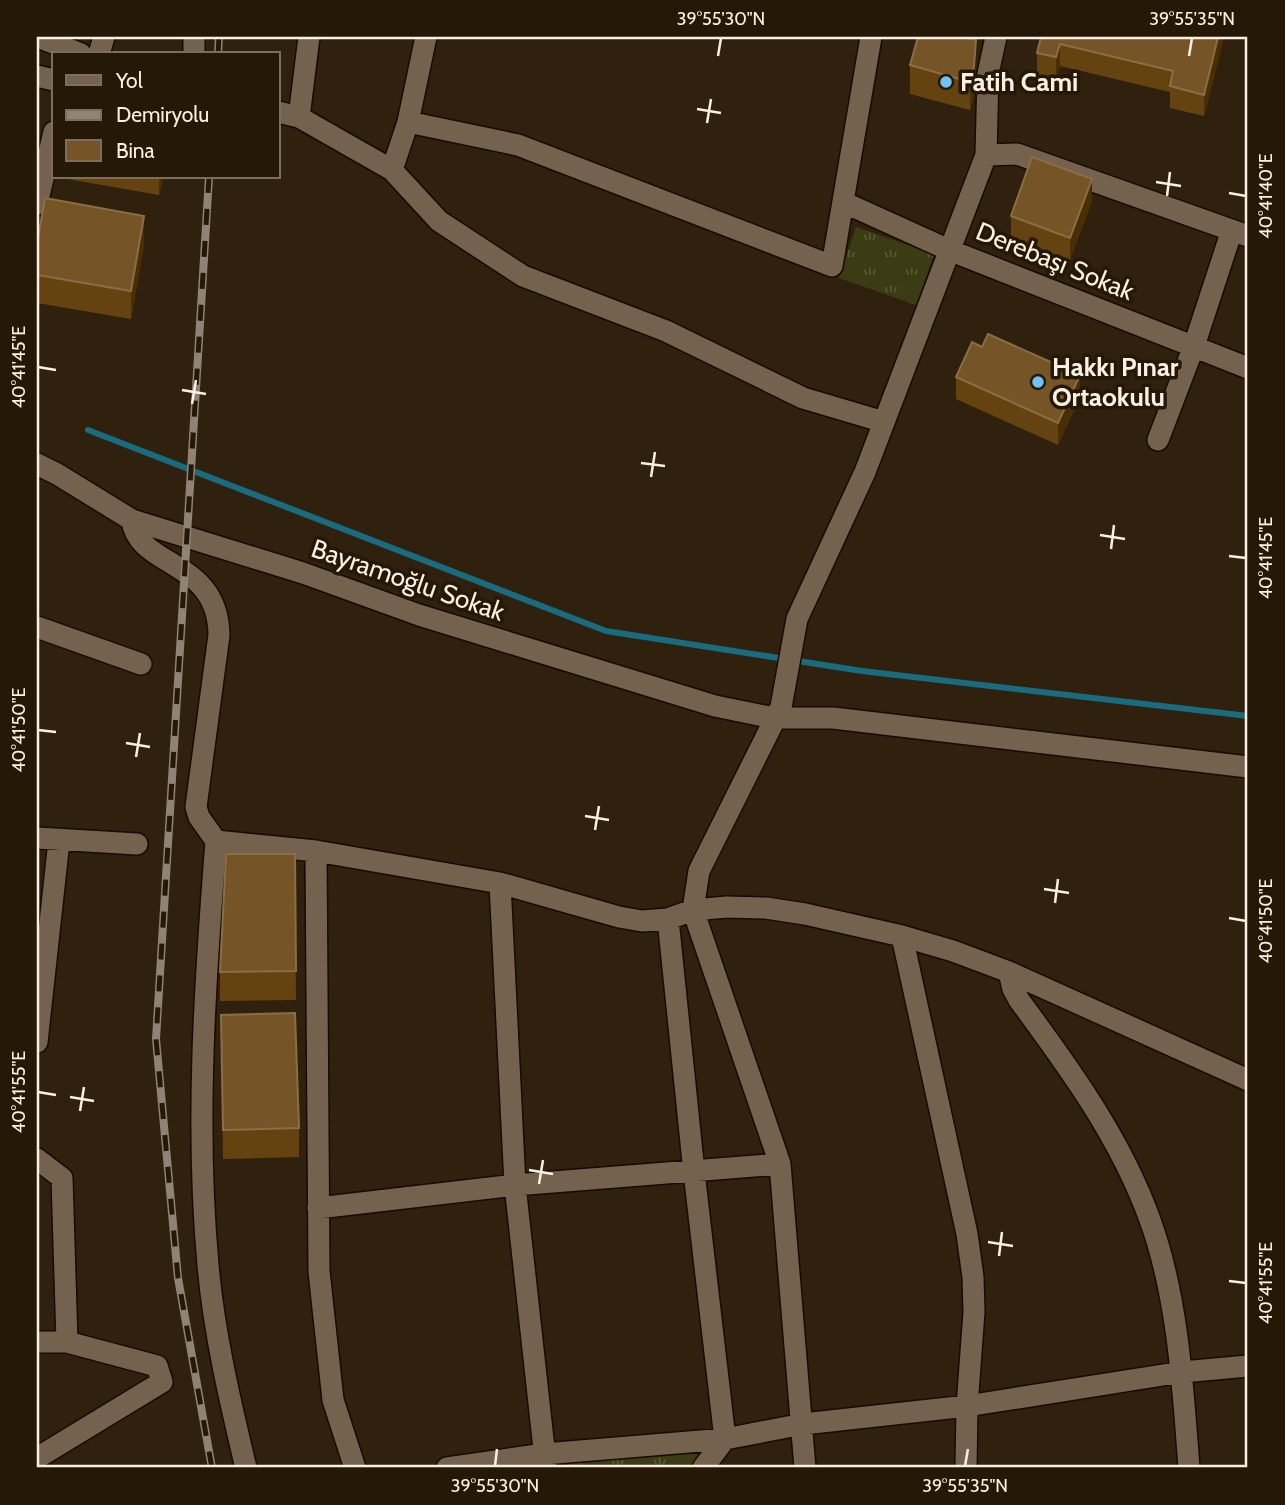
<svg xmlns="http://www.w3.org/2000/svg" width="1285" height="1505" viewBox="0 0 1285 1505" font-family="Cabin,sans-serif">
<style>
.grass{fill:url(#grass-tufts)}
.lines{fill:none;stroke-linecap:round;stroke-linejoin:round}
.stream{stroke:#196b7e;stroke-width:6}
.street-casing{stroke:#170a00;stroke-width:24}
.street{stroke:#74624e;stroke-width:21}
.rail-casing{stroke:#908375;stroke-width:8}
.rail{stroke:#261806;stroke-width:5;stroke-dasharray:16;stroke-linecap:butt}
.wall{fill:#654310}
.shaded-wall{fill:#492e06}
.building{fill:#755527;stroke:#8a6e44;stroke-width:2}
.ticks{fill:none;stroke:#f9efe4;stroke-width:2.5}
.poi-dot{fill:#6fc2f4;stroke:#261806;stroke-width:2.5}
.labels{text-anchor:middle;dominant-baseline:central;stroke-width:7;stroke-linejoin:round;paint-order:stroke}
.poi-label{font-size:26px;font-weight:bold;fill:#f9efe4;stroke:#261806;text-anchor:start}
.street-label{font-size:26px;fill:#f9efe4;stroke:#261806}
.neatline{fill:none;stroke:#f9efe4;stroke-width:2.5}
.ticks-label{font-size:18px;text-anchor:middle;fill:#f9efe4}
</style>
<defs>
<pattern id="grass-tufts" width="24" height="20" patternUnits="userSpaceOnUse" patternTransform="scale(1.75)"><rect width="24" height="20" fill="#3b3c14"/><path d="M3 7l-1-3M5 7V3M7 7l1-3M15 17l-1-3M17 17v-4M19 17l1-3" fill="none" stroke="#585836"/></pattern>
</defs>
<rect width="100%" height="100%" fill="#30210f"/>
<!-- grass -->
<path class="grass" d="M 856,227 L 934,254 L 916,305 L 839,278 Z
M 700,1449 L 705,1457 L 696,1468 L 565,1468 L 564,1460 Z"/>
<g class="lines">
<!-- stream -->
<path class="stream" d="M 88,430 L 606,631 L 862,671 L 1248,716"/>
<!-- street casing -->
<g class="street-casing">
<path id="street" d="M 38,37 L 81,54
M 426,37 L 408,122 L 518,145 L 832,266 L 871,37
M 99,54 L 104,37
M 194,54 L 194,37
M 37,76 L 54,80
M 278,112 L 299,117 L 392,170
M 299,117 L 309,37
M 408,122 L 392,170 L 439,221 L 523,276 L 666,331 L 803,398 L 884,422
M 986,155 L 1017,154 L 1248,236
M 843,202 L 949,250 L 1248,368
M 37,204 L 54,132
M 1158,440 L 1194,346 L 1232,230
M 37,464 L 57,474 L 132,520 L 303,573 L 419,615 L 715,706 L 774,718 L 833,718 L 1248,767
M 132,520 C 138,569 218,558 219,635 L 196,807 L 199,817 L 216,841 C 205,981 195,1124 208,1265 C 214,1333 230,1401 246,1468
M 37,627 L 141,664
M 37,838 L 137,844
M 216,841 L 316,851 L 500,883 L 619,917 L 642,921 L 668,919 L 693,910 L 727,907 L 766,908 L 805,914 L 902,936 L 953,951 L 1009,972 L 1248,1080
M 316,851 L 319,1271 L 333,1400 L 355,1468
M 500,883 L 515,1185 L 546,1467
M 668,919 L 694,1172 L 725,1439 L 703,1468
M 902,936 L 967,1234 L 973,1277 L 974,1312 L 967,1406 L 966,1468
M 1009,972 L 1013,989 L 1019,1000 C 1070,1069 1121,1139 1150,1220 C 1178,1297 1183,1388 1189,1468
M 37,1042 L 59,841
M 37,1159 L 62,1178 L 67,1342 L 157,1366 L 162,1382 L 37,1458
M 318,1208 L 515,1185 L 780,1164
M 37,1342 L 67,1342
M 447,1468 L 544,1454 L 725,1439 L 803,1424 L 967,1406 L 1182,1372 L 1248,1366
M 805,1468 L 780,1164 L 693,910 L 699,871 L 781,707 L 797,619 L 865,472 L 986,155 L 988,74 L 996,37"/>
</g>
<!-- street -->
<use href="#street" class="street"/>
<!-- rail casing -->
<g class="rail-casing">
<path id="rail" d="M 218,54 L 219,37
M 209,177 L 156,1039 L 178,1278 L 212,1468"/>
</g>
<!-- rail -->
<use href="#rail" class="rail"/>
</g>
<!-- wall -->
<path class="wall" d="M 1041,37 L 1224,37 L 1204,116 L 1170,108 L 1170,92 L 1060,66 L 1056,79 L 1037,75 L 1037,53 Z
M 910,65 L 976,69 L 974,94 L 970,110 L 910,94 Z
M 62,177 L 163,177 L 159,195 L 62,178 Z
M 1092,201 L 1070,260 L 1011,238 L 1011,216 Z
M 37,244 L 144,244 L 131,319 L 37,303 Z
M 956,377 L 1080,397 L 1058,445 L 956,399 Z
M 295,854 L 296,1000 L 220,1001 L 220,972 Z
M 221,1015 L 299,1128 L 299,1157 L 223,1159 Z"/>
<!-- shaded-wall -->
<path class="shaded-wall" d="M 1218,37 L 1224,37 L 1204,116 L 1204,95 Z
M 976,40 L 974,94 L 970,110 L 970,82 Z
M 1060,44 L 1060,66 L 1056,79 L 1056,57 Z
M 39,116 L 39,138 L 37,148 L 37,126 Z
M 159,177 L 163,177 L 159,195 Z
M 1092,179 L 1092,201 L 1070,260 L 1070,238 Z
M 144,216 L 144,244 L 131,319 L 131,291 Z
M 1080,375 L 1080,397 L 1058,445 L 1058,423 Z"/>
<!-- building -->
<path class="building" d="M 918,37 L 962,37 L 976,40 L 974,66 L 970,82 L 910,65 Z
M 1041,37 L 1218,37 L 1204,95 L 1170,86 L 1173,71 L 1060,44 L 1056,57 L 1037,53 Z
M 1032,157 L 1092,179 L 1070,238 L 1011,216 Z
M 45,198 L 144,216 L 131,291 L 37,275 L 37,244 Z
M 988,334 L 1080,375 L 1058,423 L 956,377 L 972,342 L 982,347 Z
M 226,854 L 295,854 L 296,971 L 220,972 Z
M 295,1013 L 299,1128 L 223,1130 L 221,1015 Z"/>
<!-- ticks -->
<path class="ticks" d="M 718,56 L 721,38M 1189,56 L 1192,38M 697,109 L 721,113M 707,123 L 711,99M 1156,182 L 1181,186M 1229,193 L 1246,196M 1167,196 L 1170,172M 38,367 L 56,370M 182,390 L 206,394M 192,404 L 196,380M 641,463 L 665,466M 651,477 L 655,452M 1100,535 L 1125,539M 1111,549 L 1114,525M 1229,556 L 1246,558M 38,730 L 56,732M 126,743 L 150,747M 136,757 L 140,733M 585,816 L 609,820M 595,830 L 599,806M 1044,889 L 1069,893M 1055,903 L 1058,879M 1229,918 L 1246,921M 38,1092 L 56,1095M 70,1097 L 94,1101M 80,1111 L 84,1087M 529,1170 L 553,1174M 539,1184 L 543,1160M 988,1242 L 1013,1246M 999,1256 L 1002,1232M 1229,1281 L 1246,1283M 495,1466 L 497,1449M 965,1466 L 968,1449"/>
<!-- markers -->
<g class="poi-dot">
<circle cx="946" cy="82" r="7"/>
<circle cx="1038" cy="382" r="7"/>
</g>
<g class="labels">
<!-- poi labels -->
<g class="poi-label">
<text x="960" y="82">Fatih Cami</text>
<text x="1052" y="367">Hakkı Pınar<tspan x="1052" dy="30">Ortaokulu</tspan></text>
</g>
<!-- street labels -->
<g class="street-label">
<text transform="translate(1055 261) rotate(22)">Derebaşı Sokak</text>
<text transform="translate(408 580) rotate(19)">Bayramoğlu Sokak</text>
</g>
</g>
<!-- border -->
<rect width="1285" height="1505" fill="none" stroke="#261806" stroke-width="77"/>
<!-- legend -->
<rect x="52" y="52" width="228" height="126" fill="#261806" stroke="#7a6e5f" stroke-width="2"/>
<rect x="66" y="75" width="35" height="10" fill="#74624e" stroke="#7a6e5f" stroke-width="2"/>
<text x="116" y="88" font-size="21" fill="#f9efe4">Yol</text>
<rect x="66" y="110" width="35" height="10" fill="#908375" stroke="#7a6e5f" stroke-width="2"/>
<text x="116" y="122" font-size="21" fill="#f9efe4">Demiryolu</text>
<rect x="66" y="140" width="35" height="21" fill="#755527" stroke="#7a6e5f" stroke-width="2"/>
<text x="116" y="158" font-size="21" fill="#f9efe4">Bina</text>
<rect x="38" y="38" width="1208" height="1428" class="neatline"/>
<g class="ticks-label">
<text x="721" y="25">39°55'30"N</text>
<text x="1192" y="25">39°55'35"N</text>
<text transform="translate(1266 196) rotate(-90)" y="6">40°41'40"E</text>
<text transform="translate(19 367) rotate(-90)" y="6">40°41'45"E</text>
<text transform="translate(1266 558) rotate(-90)" y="6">40°41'45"E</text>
<text transform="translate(19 730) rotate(-90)" y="6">40°41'50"E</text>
<text transform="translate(1266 921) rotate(-90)" y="6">40°41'50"E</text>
<text transform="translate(19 1092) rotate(-90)" y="6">40°41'55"E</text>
<text transform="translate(1266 1283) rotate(-90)" y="6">40°41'55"E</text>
<text x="495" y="1492">39°55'30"N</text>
<text x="965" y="1492">39°55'35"N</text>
</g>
</svg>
